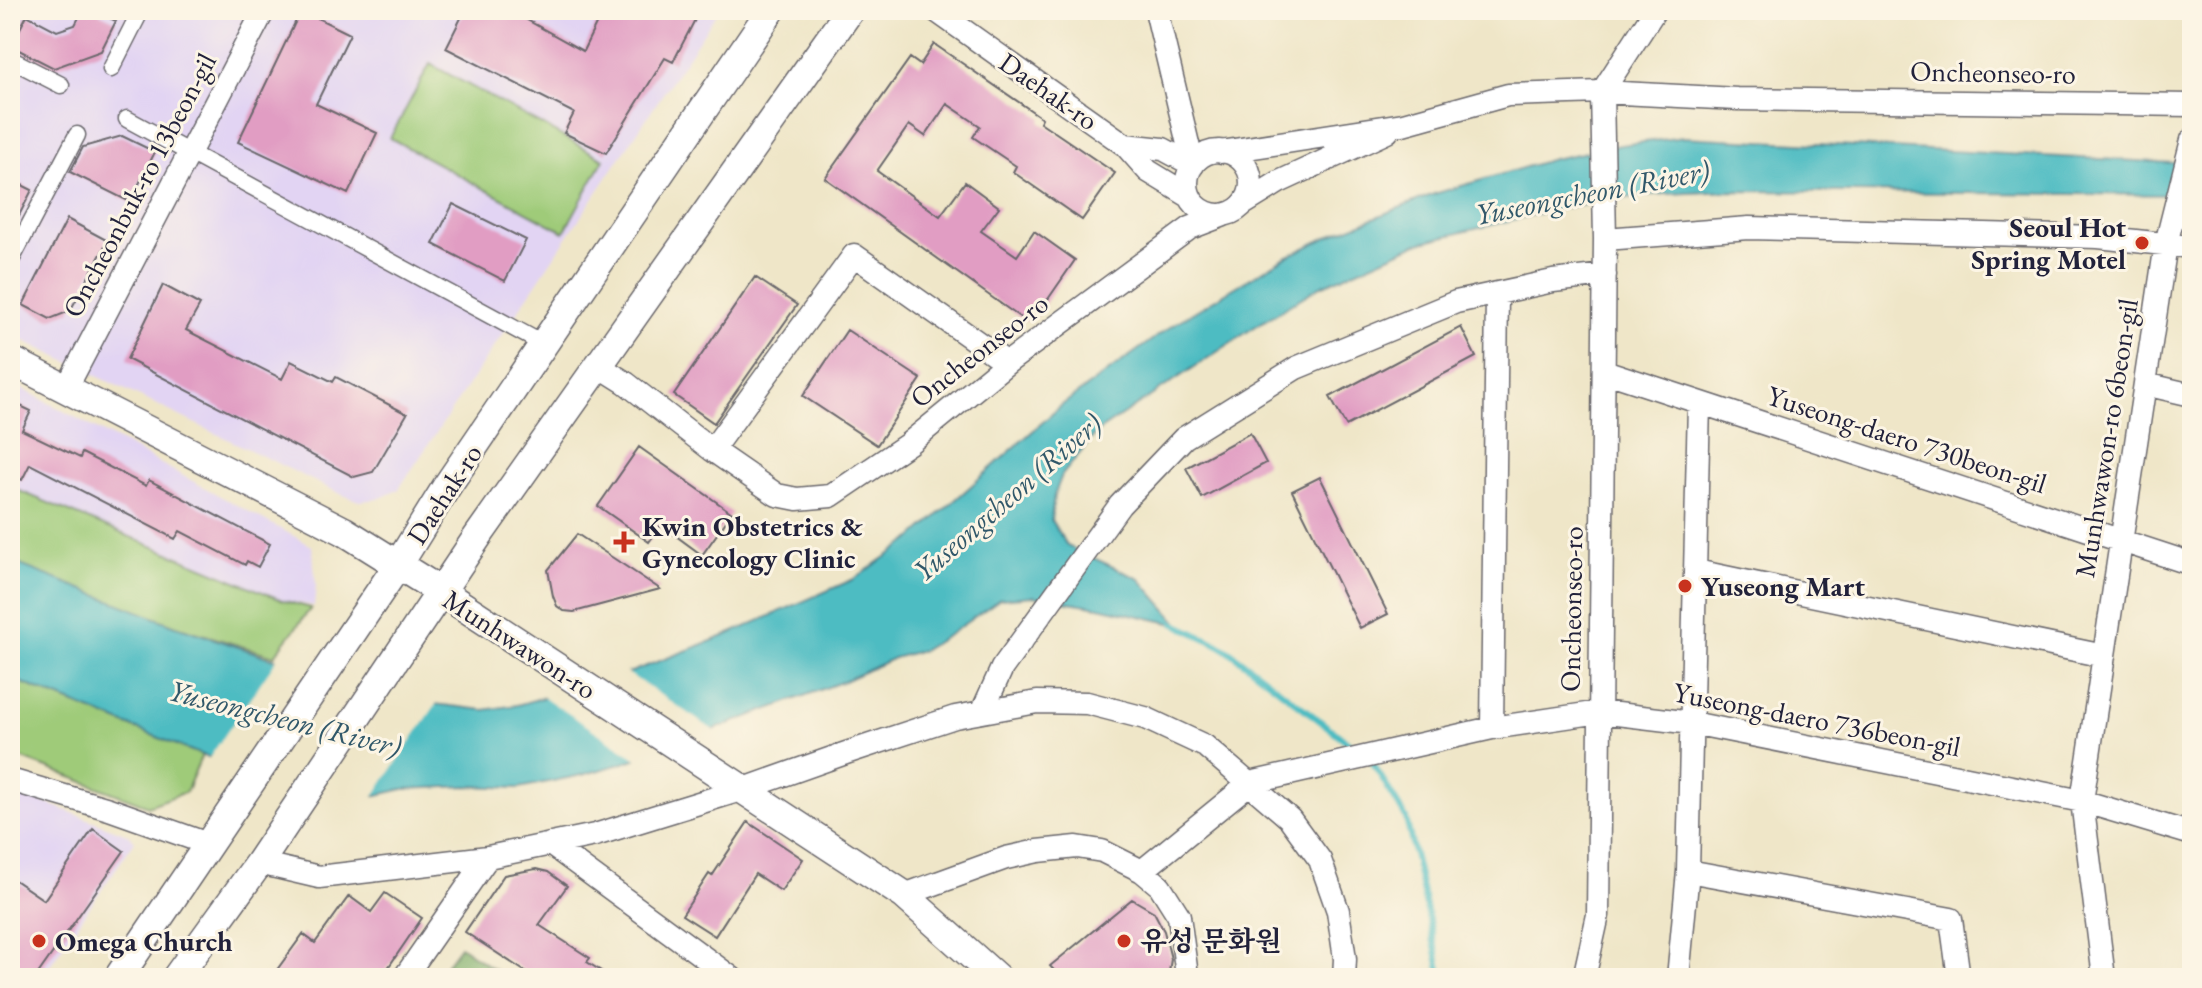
<svg xmlns="http://www.w3.org/2000/svg" width="2202" height="988" viewBox="0 0 2202 988" font-family="'EB Garamond','Noto Serif KR',serif">
<style>
.built{fill:#e2d4f3}
.green{fill:#9fcb79;stroke:#60765a;stroke-width:2}
.forest{fill:#7faf69;stroke:#506852;stroke-width:2}
.water{fill:#4dbcc2;stroke:#386f7e;stroke-width:2}
.pier{fill:#efe6c8}
.lines{fill:none;stroke-linecap:round;stroke-linejoin:round}
.stream{stroke:#4dbcc2;stroke-width:6}
.building{fill:#e19dc3}
.pedestrian-casing{stroke:#6a676c;stroke-width:19}
.minor-casing{stroke:#6a676c;stroke-width:25}
.tertiary-casing{stroke:#6a676c;stroke-width:31}
.pedestrian{stroke:#fff;stroke-width:16}
.minor{stroke:#fff;stroke-width:22}
.tertiary{stroke:#fff;stroke-width:28}
.poi-dot{fill:#c8321e;stroke:#fcf5e5;stroke-width:3}
.labels{text-anchor:middle;dominant-baseline:central;stroke-width:6;stroke-linejoin:round;paint-order:stroke}
.street-label{font-size:28px;fill:#22223b;stroke:#fcf5e5}
.poi-label{font-size:28px;font-weight:bold;fill:#22223b;stroke:#fcf5e5;text-anchor:start}
.water-label{font-size:30px;font-style:italic;fill:#31586a;stroke:#fcf5e5}
</style>
<rect width="100%" height="100%" fill="#fcf5e5"/>
<filter id="ink" filterUnits="userSpaceOnUse"><feTurbulence type="fractalNoise" baseFrequency=".0125" numOctaves="2"/><feDisplacementMap in="SourceGraphic" scale="16" xChannelSelector="R" yChannelSelector="G"/><feConvolveMatrix kernelMatrix="1 2 1 2 8 2 1 2 1" color-interpolation-filters="sRGB"/></filter>
<filter id="wash" filterUnits="userSpaceOnUse"><feTurbulence type="fractalNoise" baseFrequency=".006" numOctaves="4" result="noise"/><feDisplacementMap in="SourceGraphic" scale="32" xChannelSelector="R" yChannelSelector="G"/><feGaussianBlur stdDeviation="1.8" result="paint"/><feColorMatrix in="noise" values="0 0 0 0 0 0 0 0 0 0 0 0 0 0 0 0 0 1.4 0 .05"/><feComposite in="paint" operator="in"/></filter>
<g filter="url(#wash)">
<rect width="100%" height="100%" fill="#efe6c8"/>
<!-- built -->
<path class="built" d="M 10,10 L 719,10 L 398,490 L 378,499 L 360,501 L 343,495 L 10,334 Z
M 10,382 L 312,546 L 316,585 L 314,606 L 282,600 L 10,487 Z
M 10,789 L 127,834 L 135,841 L 41,978 L 10,978 Z"/>
<!-- green -->
<path class="green" d="M 430,64 L 604,159 L 564,232 L 390,138 Z
M 10,487 L 282,600 L 311,608 L 274,656 L 176,626 L 26,569 L 10,561 Z
M 10,678 L 202,755 L 186,792 L 148,806 L 10,754 Z"/>
<!-- forest -->
<path class="forest" d="M 460,946 L 506,978 L 436,978 Z"/>
<!-- water -->
<path class="water" d="M 1684,137 L 2192,164 L 2192,195 L 1732,191 L 1645,195 L 1553,210 L 1418,243 L 1319,287 L 1256,326 L 1097,432 L 1062,475 L 1054,496 L 1051,520 L 1067,546 L 1140,579 L 1180,625 L 1099,607 L 1032,596 L 1000,599 L 950,634 L 923,650 L 894,658 L 844,681 L 627,762 L 582,775 L 519,788 L 468,786 L 404,789 L 351,801 L 202,755 L 10,678 L 10,561 L 176,626 L 268,657 L 434,704 L 484,710 L 517,705 L 631,672 L 727,635 L 854,579 L 909,541 L 1062,405 L 1174,324 L 1284,258 L 1336,233 L 1434,194 L 1553,159 L 1621,145 Z"/>
<!-- pier -->
<path class="pier" d="M 279,656 L 439,700 L 371,800 L 351,805 L 207,761 Z
M 623,670 L 716,732 L 640,761 L 539,694 Z"/>
<g class="lines">
<!-- stream -->
<path class="stream" d="M 1174,623 L 1225,648 L 1362,753
M 1371,760 L 1406,818 L 1442,978"/>
</g>
<g id="blocks">
<!-- building -->
<path class="building" d="M 83,10 L 93,10 L 116,21 L 101,51 L 54,68 L 11,46 L 27,15 L 57,31 L 75,25 Z
M 301,10 L 350,34 L 316,104 L 377,133 L 348,194 L 238,142 Z
M 465,10 L 509,10 L 583,51 L 603,10 L 700,10 L 673,62 L 665,58 L 606,153 L 564,133 L 574,113 L 446,48 Z
M 934,44 L 1042,118 L 1040,122 L 1115,173 L 1082,220 L 1013,172 L 1016,166 L 973,137 L 980,126 L 947,104 L 925,136 L 909,125 L 877,171 L 940,216 L 965,182 L 999,207 L 981,231 L 1017,256 L 1034,231 L 1075,260 L 1035,318 L 1025,321 L 825,178 L 910,58 L 920,65 Z
M 122,136 L 155,152 L 130,202 L 70,172 L 83,147 Z
M 10,179 L 32,190 L 10,233 Z
M 453,204 L 526,240 L 505,281 L 433,244 Z
M 67,219 L 108,241 L 70,311 L 50,319 L 23,305 Z
M 755,277 L 797,305 L 714,423 L 674,395 Z
M 163,285 L 200,305 L 186,330 L 282,379 L 291,361 L 333,382 L 336,377 L 407,414 L 373,472 L 354,477 L 127,359 Z
M 1461,327 L 1476,357 L 1346,426 L 1330,397 Z
M 847,330 L 921,379 L 877,445 L 803,396 Z
M 10,401 L 31,411 L 22,430 L 80,458 L 82,453 L 146,486 L 149,480 L 270,544 L 258,567 L 247,561 L 245,565 L 180,531 L 175,539 L 30,464 L 22,480 L 10,474 Z
M 1250,433 L 1266,463 L 1202,498 L 1186,468 Z
M 639,447 L 732,513 L 702,555 L 661,525 L 649,542 L 598,506 Z
M 1320,477 L 1388,614 L 1360,628 L 1292,491 Z
M 577,534 L 660,589 L 574,612 L 564,611 L 557,606 L 553,596 L 548,570 Z
M 748,822 L 803,859 L 781,891 L 755,874 L 715,936 L 682,915 L 709,874 L 712,876 Z
M 93,829 L 124,851 L 35,978 L 10,978 L 10,877 L 44,900 Z
M 536,869 L 548,872 L 567,886 L 539,925 L 590,958 L 587,962 L 612,978 L 535,978 L 465,932 L 504,875 Z
M 385,893 L 422,918 L 381,978 L 271,978 L 303,934 L 315,943 L 349,896 L 371,912 Z
M 1132,899 L 1154,912 L 1164,931 L 1171,959 L 1168,978 L 1061,978 L 1050,966 Z"/>
</g>
</g>
<g filter="url(#ink)">
<use href="#blocks" fill-opacity="0" stroke="#6a676c" stroke-width="2"/>
<g class="lines">
<!-- pedestrian casing -->
<g class="pedestrian-casing">
<path id="pedestrian" d="M 10,59 L 61,85
M 111,69 L 141,10
M 127,119 L 543,344
M 10,262 L 77,135"/>
</g>
<!-- minor casing -->
<g class="minor-casing">
<path id="minor" d="M 935,10 L 1125,145 L 1148,171 L 1189,196
M 1156,10 L 1193,165
M 1125,145 L 1163,149 L 1193,165
M1187 183a32 32 0 1 1 64 0a32 32 0 1 1-64 0Z
M 1221,152 L 1403,124 L 1508,95 L 1602,92 L 1737,99 L 2192,105
M 1242,205 L 1279,182 L 1387,132
M 1605,239 L 1749,228 L 2098,237 L 2192,247
M 599,366 L 626,383 L 712,450 L 777,495 L 797,499 L 831,496 L 908,444 L 1007,363 L 1190,228 L 1224,215
M 1604,371 L 2192,564
M 2145,384 L 2192,395
M 66,389 L 264,10
M 712,450 L 854,255 L 1007,363
M 1696,571 L 2104,656
M 982,712 L 1002,668 L 1120,505 L 1184,438 L 1296,368 L 1456,302 L 1553,281 L 1605,275
M 1492,728 L 1497,294
M 10,780 L 109,809 L 208,844
M 550,844 L 732,978
M 259,863 L 319,877 L 488,857 L 595,835 L 744,789 L 846,753 L 955,717 L 1037,702 L 1087,703 L 1145,718 L 1205,746 L 1290,819 L 1320,860 L 1338,911 L 1345,959 L 1344,978
M 1142,871 L 1250,783 L 1492,728 L 1600,712 L 1692,723 L 2082,801 L 2192,834
M 1688,871 L 1951,919 L 1959,978
M 904,895 L 1006,858 L 1038,851 L 1077,847 L 1102,851 L 1142,871 L 1160,886 L 1179,916 L 1186,968 L 1184,978
M 404,978 L 488,857
M 1584,978 L 1598,915 L 1605,239 L 1602,92 L 1655,10
M 1678,978 L 1688,871 L 1699,403
M 2104,978 L 2082,801 L 2166,244 L 2192,140"/>
</g>
<!-- tertiary casing -->
<g class="tertiary-casing">
<path id="tertiary" d="M 10,360 L 344,531 L 440,591 L 904,895 L 997,978
M 118,978 L 398,565 L 447,486 L 771,10
M 176,978 L 259,863 L 478,536 L 850,10"/>
</g>
<!-- pedestrian -->
<use href="#pedestrian" class="pedestrian"/>
<!-- minor -->
<use href="#minor" class="minor"/>
<!-- tertiary -->
<use href="#tertiary" class="tertiary"/>
</g>
</g>
<!-- markers -->
<g class="poi-dot">
<circle cx="2142" cy="243" r="8"/>
<path d="M620 530h8v8h8v8h-8v8h-8v-8h-8v-8h8z"/>
<circle cx="1685" cy="586" r="8"/>
<circle cx="39" cy="941" r="8"/>
<circle cx="1124" cy="941" r="8"/>
</g>
<g class="labels">
<!-- street labels -->
<g class="street-label">
<text transform="translate(1993 72) rotate(1)">Oncheonseo-ro</text>
<text transform="translate(1049 91) rotate(35)">Daehak-ro</text>
<text transform="translate(139 185) rotate(-62)">Oncheonbuk-ro 13beon-gil</text>
<text transform="translate(979 350) rotate(-38)">Oncheonseo-ro</text>
<text transform="translate(2106 438) rotate(-81)">Munhwawon-ro 6beon-gil</text>
<text transform="translate(1907 439) rotate(18)">Yuseong-daero 730beon-gil</text>
<text transform="translate(444 494) rotate(-57)">Daehak-ro</text>
<text transform="translate(1571 609) rotate(-89)">Oncheonseo-ro</text>
<text transform="translate(520 644) rotate(33)">Munhwawon-ro</text>
<text transform="translate(1817 719) rotate(11)">Yuseong-daero 736beon-gil</text>
</g>
<!-- poi labels -->
<g class="poi-label">
<text x="2126" y="227" text-anchor="end">Seoul Hot<tspan x="2126" dy="32">Spring Motel</tspan></text>
<text x="642" y="526">Kwin Obstetrics &amp;<tspan x="642" dy="32">Gynecology Clinic</tspan></text>
<text x="1701" y="586">Yuseong Mart</text>
<text x="55" y="941">Omega Church</text>
<text x="1140" y="941">유성 문화원</text>
</g>
<!-- water labels -->
<g class="water-label">
<text transform="translate(1592 192) rotate(-11)">Yuseongcheon (River)</text>
<text transform="translate(1007 497) rotate(-41)">Yuseongcheon (River)</text>
<text transform="translate(285 718) rotate(14)">Yuseongcheon (River)</text>
</g>
</g>
<!-- margin -->
<rect width="2202" height="988" fill="none" stroke="#fcf5e5" stroke-width="40"/>
</svg>
